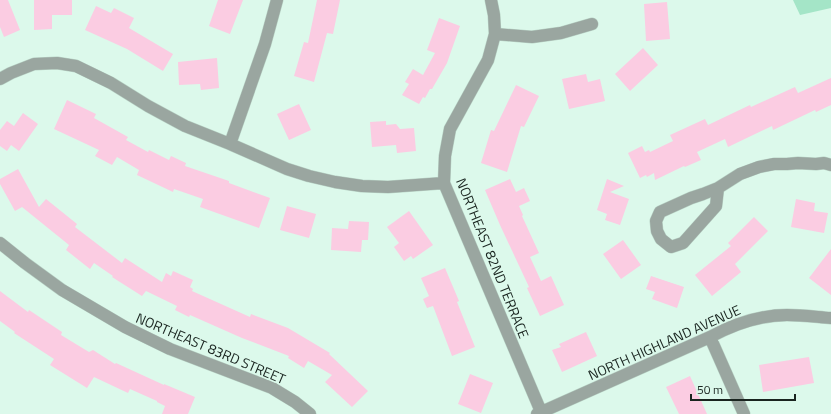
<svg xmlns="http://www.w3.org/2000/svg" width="831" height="414" viewBox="0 0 831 414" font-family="'Titillium Web',sans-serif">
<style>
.green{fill:#a4e5c7}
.building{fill:#fbcce2}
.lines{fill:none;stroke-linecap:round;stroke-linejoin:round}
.minor-casing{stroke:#b9d3c6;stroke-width:13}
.minor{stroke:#9aa6a0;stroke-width:12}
.labels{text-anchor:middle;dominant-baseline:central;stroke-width:3;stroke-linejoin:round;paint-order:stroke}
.street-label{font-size:14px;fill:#19241f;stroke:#dcf9eb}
</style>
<rect width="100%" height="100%" fill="#dcf9eb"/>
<!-- green -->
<path class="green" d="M 793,0 L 831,0 L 831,8 L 800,15 Z"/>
<!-- building -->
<path class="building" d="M 0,0 L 8,0 L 20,30 L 4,37 L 0,27 Z
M 34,0 L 72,0 L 72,15 L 52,15 L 52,29 L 34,30 Z
M 218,0 L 243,0 L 230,34 L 209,26 Z
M 317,0 L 340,0 L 333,34 L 327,33 L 314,82 L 294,76 L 304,42 L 308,43 Z
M 667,2 L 670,39 L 646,41 L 644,4 Z
M 96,6 L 111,13 L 114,8 L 134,18 L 129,28 L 173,54 L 163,71 L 127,49 L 85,30 Z
M 439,18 L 460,26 L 447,63 L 432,89 L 430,89 L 425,98 L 423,97 L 419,104 L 402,95 L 409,84 L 405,82 L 413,69 L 423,75 L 435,53 L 427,50 Z
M 643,48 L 658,65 L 630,91 L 615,74 Z
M 217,58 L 219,88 L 201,90 L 200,84 L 179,85 L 178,62 Z
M 586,74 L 588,82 L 600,79 L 605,101 L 569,109 L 562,79 Z
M 831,78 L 831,105 L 816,112 L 815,110 L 773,130 L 772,126 L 728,147 L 725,139 L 697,152 L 701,160 L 685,167 L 684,166 L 655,180 L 654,173 L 647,177 L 646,175 L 640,178 L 628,153 L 642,146 L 645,152 L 649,150 L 650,152 L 673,141 L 670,135 L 705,119 L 708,125 L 750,105 L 751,107 L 795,87 L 798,93 Z
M 516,85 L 539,96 L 524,127 L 521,126 L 507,172 L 481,163 L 491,130 L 494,131 Z
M 67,100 L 96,114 L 94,118 L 128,137 L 126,140 L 148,152 L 149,150 L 169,160 L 171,156 L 186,163 L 185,166 L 229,181 L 229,183 L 270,198 L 259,228 L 200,207 L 203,199 L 174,189 L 173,192 L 137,175 L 139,170 L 117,157 L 112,165 L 95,156 L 99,150 L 54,129 Z
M 299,104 L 311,130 L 289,140 L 277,114 Z
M 23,113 L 38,124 L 19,151 L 11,145 L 7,151 L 0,146 L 0,130 L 7,121 L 14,126 Z
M 386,121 L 386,125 L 396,124 L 400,129 L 414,128 L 416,151 L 397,153 L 396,145 L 372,147 L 370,122 Z
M 18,169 L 39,207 L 46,199 L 77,224 L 75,227 L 122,263 L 125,258 L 162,282 L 166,273 L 171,276 L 173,271 L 193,280 L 190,287 L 193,289 L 192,291 L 250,317 L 251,314 L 288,328 L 330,353 L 329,354 L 368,391 L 352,407 L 325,382 L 332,375 L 308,361 L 304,368 L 288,358 L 289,356 L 242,338 L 190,315 L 189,317 L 175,310 L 177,306 L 146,291 L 142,296 L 112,277 L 113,276 L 94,263 L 90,269 L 66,250 L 69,245 L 22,207 L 15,211 L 0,184 L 0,179 Z
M 510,179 L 516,192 L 524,188 L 530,201 L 519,206 L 523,215 L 522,216 L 539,253 L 530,257 L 541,281 L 551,276 L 564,305 L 540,316 L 527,288 L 529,287 L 500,225 L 485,190 Z
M 607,179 L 624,186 L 610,192 L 629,199 L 620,225 L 605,220 L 607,214 L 597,210 Z
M 796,199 L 815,203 L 814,211 L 828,213 L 824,233 L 791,227 Z
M 287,206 L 316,214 L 309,238 L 280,230 Z
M 409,211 L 433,245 L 413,259 L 411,256 L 404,261 L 394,247 L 399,243 L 387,227 Z
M 754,217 L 768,231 L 735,264 L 741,272 L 712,296 L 695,275 L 731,246 L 728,243 Z
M 349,221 L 369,222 L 368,240 L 362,240 L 361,252 L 331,250 L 332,228 L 348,229 Z
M 623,240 L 641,265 L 621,279 L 603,254 Z
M 831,249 L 831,295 L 809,278 Z
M 445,268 L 459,301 L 457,302 L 475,347 L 452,356 L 433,306 L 427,308 L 423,299 L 429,296 L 421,278 Z
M 651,276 L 684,287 L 677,308 L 652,299 L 655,292 L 646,289 Z
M 0,291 L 28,312 L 29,310 L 62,332 L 61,335 L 89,352 L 93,350 L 115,364 L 116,363 L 164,385 L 164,384 L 195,397 L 188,414 L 162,414 L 165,406 L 157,402 L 157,401 L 130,389 L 128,393 L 94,377 L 87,388 L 50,365 L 54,359 L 14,333 L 15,332 L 0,321 Z
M 586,332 L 597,356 L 562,372 L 552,350 L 561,347 L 559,344 Z
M 809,357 L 814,383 L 763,392 L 759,365 Z
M 470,374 L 493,383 L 481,413 L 458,404 Z
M 690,376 L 707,414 L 679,414 L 666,387 Z"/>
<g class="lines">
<!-- minor casing -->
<g class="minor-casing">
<path id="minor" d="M 491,0 L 494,15 L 495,34 L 488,60 L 450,129 L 445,156 L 444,183 L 542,414
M 495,34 L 532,37 L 561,33 L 592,24
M 0,79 L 11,73 L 34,64 L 57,63 L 76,66 L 111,83 L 148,106 L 185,126 L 230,144 L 287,169 L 309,176 L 335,182 L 362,186 L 388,187 L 444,183
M 230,144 L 265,44 L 277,0
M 718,188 L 716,206 L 683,243 L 671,247 L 661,239 L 657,231 L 656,221 L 660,212 L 691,198 L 703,194 L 718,188 L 740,174 L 759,167 L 774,164 L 787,164 L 798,163 L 816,164 L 824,163 L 831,165
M 0,243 L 25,263 L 62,290 L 125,327 L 170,349 L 272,388 L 295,402 L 310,414
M 710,337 L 744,414
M 537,414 L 710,337 C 734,324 759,315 787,315 C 802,315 817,317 831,318"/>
</g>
<!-- minor -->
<use href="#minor" class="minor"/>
</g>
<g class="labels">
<!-- street labels -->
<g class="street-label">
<text transform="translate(493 258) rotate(68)">NORTHEAST 82ND TERRACE</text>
<text transform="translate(664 342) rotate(-24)">NORTH HIGHLAND AVENUE</text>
<text transform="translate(211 348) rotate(23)">NORTHEAST 83RD STREET</text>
</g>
</g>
<!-- scale -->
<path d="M691 394v6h104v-6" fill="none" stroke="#19241f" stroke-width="2"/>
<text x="697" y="394" font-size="12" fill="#19241f" stroke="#dcf9eb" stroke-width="3" paint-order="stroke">50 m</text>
</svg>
